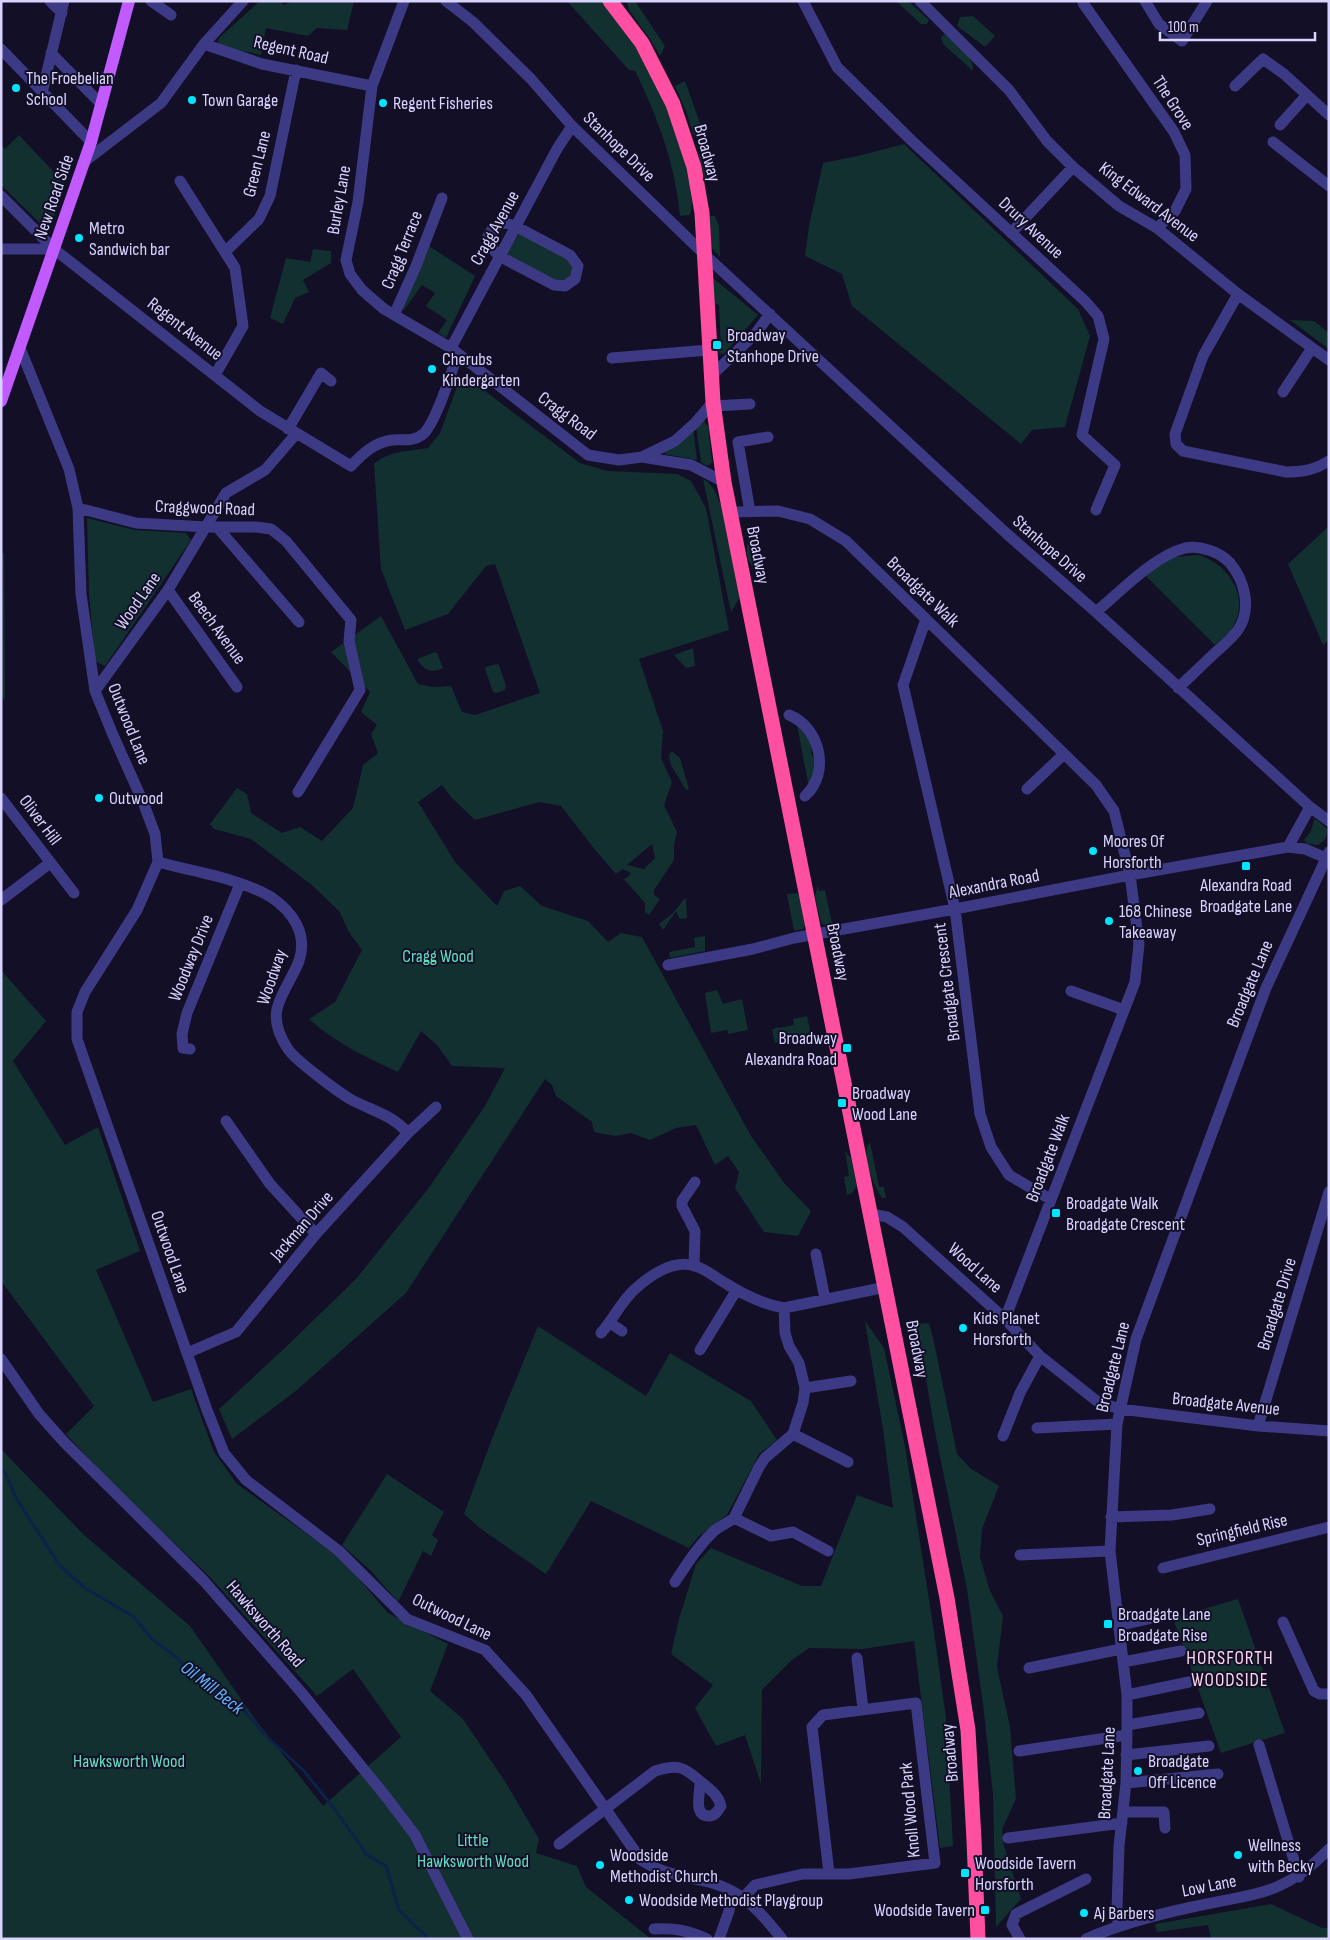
<svg xmlns="http://www.w3.org/2000/svg" width="1330" height="1940" viewBox="0 0 1330 1940" font-family="'Sofia Sans Condensed',sans-serif">
<style>
.green{fill:#12302f;fill-rule:evenodd}
.lines{fill:none;stroke-linecap:round;stroke-linejoin:round}
.stream{stroke:#0c2248;stroke-width:3}
.minor{stroke:#3d3a85;stroke-width:11}
.major{stroke:#c25bff;stroke-width:12}
.highway{stroke:#ff4fa3;stroke-width:15}
.poi-dot{fill:#00e5ff;stroke:#130f26;stroke-width:2}
.labels{text-anchor:middle;dominant-baseline:central;stroke-width:4;stroke-linejoin:round;paint-order:stroke}
.street-label{font-size:18px;fill:#d9d4ff;stroke:#130f26}
.poi-label{font-size:18px;fill:#d9d4ff;stroke:#130f26;text-anchor:start}
.park-label{font-size:18px;fill:#5fe0c0;stroke:#130f26}
.neighbourhood-label{font-size:19px;letter-spacing:1px;fill:#ffd6f0;stroke:#130f26}
.water-label{font-size:19px;font-style:italic;fill:#62b6ff;stroke:#130f26}
</style>
<rect width="100%" height="100%" fill="#130f26"/>
<!-- green -->
<path class="green" d="M 260,1 L 280,1 L 284,5 L 293,1 L 354,1 L 347,30 L 317,28 L 308,36 L 266,28 L 261,55 L 221,46 L 218,41 L 219,38 Z
M 567,1 L 602,1 C 616,19 630,37 642,57 C 660,86 701,183 690,215 L 680,216 C 675,163 658,118 635,71 L 629,70 Z
M 635,1 L 665,46 L 660,56 L 650,39 L 629,10 L 627,1 Z
M 896,1 L 908,1 L 929,20 L 927,24 L 921,24 Z
M 973,16 L 995,36 L 986,46 L 984,46 L 957,26 L 960,17 Z
M 945,34 C 955,44 975,55 973,71 L 943,44 L 941,37 Z
M 685,81 L 703,132 L 694,136 L 686,111 L 675,86 Z
M 19,135 L 65,184 L 49,232 L 1,185 L 1,145 L 5,149 Z
M 904,144 L 1078,309 L 1090,336 L 1065,427 L 1032,430 L 1021,444 L 852,306 L 842,274 L 805,256 L 809,226 L 823,163 L 862,155 Z
M 704,150 L 712,160 L 715,178 L 705,180 L 699,155 Z
M 710,216 L 715,216 L 719,226 L 720,257 L 711,247 Z
M 519,233 C 529,238 563,252 568,259 C 576,267 571,276 564,282 L 554,281 L 505,255 Z
M 429,246 L 475,276 L 446,338 L 438,333 L 447,320 L 426,306 L 435,293 L 422,285 L 404,310 L 400,307 Z
M 313,249 L 331,251 L 331,263 L 303,280 L 309,292 L 295,298 L 283,324 L 270,318 L 286,258 L 310,262 Z
M 713,278 L 758,315 L 724,354 L 720,354 L 717,349 L 721,349 L 719,305 L 714,303 Z
M 1290,320 L 1314,321 L 1329,333 L 1329,349 Z
M 464,375 L 580,463 L 608,471 L 677,474 L 691,481 L 706,508 L 729,630 L 639,659 L 663,731 L 661,758 L 672,782 L 664,805 L 677,832 L 674,845 L 674,860 L 654,890 L 654,895 L 660,899 L 649,915 L 645,912 L 645,903 L 624,879 L 629,876 L 631,873 L 623,869 L 616,874 L 596,851 L 561,806 L 539,802 L 475,820 L 451,797 L 442,785 L 418,802 L 455,862 L 497,906 L 504,891 L 520,886 L 542,906 L 588,921 L 608,942 L 621,933 L 642,937 L 751,1136 L 785,1184 L 811,1211 L 798,1236 L 764,1232 L 735,1188 L 739,1172 L 728,1156 L 715,1165 L 696,1125 L 676,1128 L 650,1140 L 631,1133 L 615,1136 L 594,1132 L 592,1122 L 556,1096 L 552,1085 L 545,1079 L 406,1293 L 297,1390 L 232,1439 L 219,1409 L 289,1344 L 356,1279 L 428,1189 L 485,1106 L 505,1068 L 452,1066 L 437,1045 L 421,1031 L 398,1072 C 366,1057 335,1043 309,1019 L 335,1002 L 362,950 L 349,932 L 339,911 L 313,886 L 251,839 L 214,829 L 210,824 L 237,788 L 247,794 L 251,813 L 282,833 L 300,827 L 322,841 L 353,808 L 363,765 L 378,753 L 371,734 L 377,725 L 361,712 L 370,692 L 331,652 L 381,616 L 418,684 L 433,687 L 451,686 L 462,712 L 475,715 L 540,693 L 495,564 L 486,566 L 448,614 L 405,630 L 381,569 L 374,464 C 388,451 409,451 428,448 L 440,433 L 458,384 ZM 652,844 L 655,858 L 644,869 L 627,865 Z
M 703,420 L 708,426 L 712,462 L 709,465 L 705,465 L 701,462 L 696,426 Z
M 693,428 L 697,460 L 665,454 L 664,450 Z
M 703,479 C 726,487 735,570 739,594 L 739,599 L 731,612 Z
M 87,518 L 135,530 L 186,533 L 191,540 L 105,666 L 95,661 L 89,595 Z
M 1329,526 L 1329,640 L 1323,645 L 1288,564 Z
M 753,529 L 759,565 L 752,566 C 743,554 747,541 753,529 Z
M 1,553 L 4,553 L 5,699 L 1,698 Z
M 1199,555 C 1227,564 1250,595 1234,625 C 1230,633 1221,639 1215,645 L 1145,575 L 1174,557 Z
M 693,648 L 695,666 L 686,668 L 674,655 Z
M 435,652 L 437,653 L 443,668 C 432,674 423,670 417,659 Z
M 496,664 L 499,665 L 506,686 L 505,690 L 496,693 L 493,692 L 485,669 L 486,667 Z
M 796,720 L 813,746 C 810,750 811,754 814,758 L 817,759 L 809,788 Z
M 672,751 L 680,758 L 689,789 L 686,790 L 671,765 L 669,755 Z
M 1314,820 L 1317,820 L 1327,829 C 1327,837 1325,841 1318,845 L 1308,844 L 1304,840 L 1311,831 Z
M 818,885 L 819,891 L 825,890 L 832,923 L 824,925 L 821,923 L 815,896 Z
M 797,893 L 800,897 L 805,925 L 803,929 L 794,931 L 787,894 Z
M 685,898 L 686,900 L 687,918 L 680,919 L 676,911 L 663,930 L 659,924 L 673,913 Z
M 705,936 L 705,951 L 670,958 L 669,952 L 695,947 L 694,938 Z
M 1,970 L 46,1021 L 13,1061 L 65,1145 L 98,1127 L 140,1251 L 96,1270 L 153,1402 L 191,1389 L 214,1452 L 237,1484 L 342,1559 L 388,1613 L 448,1644 L 430,1691 L 463,1719 L 506,1783 L 539,1839 L 536,1853 L 577,1866 L 586,1887 L 651,1939 L 1,1939 L 1,1449 L 83,1534 L 190,1626 L 255,1719 L 323,1806 L 401,1737 L 353,1669 L 317,1696 L 209,1576 L 115,1487 L 66,1434 L 94,1406 L 1,1281 Z
M 717,990 L 723,1004 L 742,999 L 748,1030 L 728,1034 L 727,1030 L 711,1033 L 705,993 Z
M 807,1016 L 811,1035 L 775,1043 L 772,1030 L 778,1027 L 779,1028 L 794,1025 L 793,1019 Z
M 870,1142 L 879,1187 L 884,1187 L 886,1198 L 882,1198 C 875,1187 859,1153 870,1142 Z
M 845,1151 L 851,1158 L 857,1186 L 852,1193 L 847,1195 L 844,1177 L 849,1176 Z
M 865,1321 L 884,1348 L 905,1446 L 933,1625 L 946,1718 L 953,1846 L 940,1848 L 914,1641 L 863,1649 L 809,1648 L 792,1660 L 762,1690 L 761,1784 L 745,1735 L 716,1746 L 695,1708 L 713,1685 L 671,1654 L 679,1619 L 696,1564 L 711,1548 L 802,1586 L 821,1586 L 857,1495 L 893,1508 L 883,1429 Z
M 929,1323 L 934,1342 L 957,1454 L 970,1468 L 999,1486 L 982,1529 L 980,1557 L 990,1591 L 1003,1616 L 997,1667 L 1010,1727 L 1016,1799 L 1002,1829 L 1004,1846 L 1021,1899 L 996,1927 L 993,1794 L 983,1704 L 967,1589 L 934,1427 L 917,1324 Z
M 538,1326 L 646,1396 L 670,1353 L 751,1401 L 777,1440 L 759,1454 L 727,1515 L 698,1537 L 689,1548 L 591,1501 L 546,1574 L 481,1529 L 464,1514 L 495,1431 Z
M 387,1474 L 444,1512 L 432,1535 L 438,1540 L 431,1556 L 423,1551 L 398,1602 L 371,1571 L 342,1545 Z
M 1238,1599 L 1285,1733 L 1221,1753 L 1173,1618 Z
M 1271,1904 L 1322,1928 L 1329,1928 L 1329,1939 L 1211,1939 L 1208,1925 L 1157,1932 L 1155,1924 Z"/>
<g class="lines">
<!-- stream -->
<path class="stream" d="M 1,1469 L 6,1474 L 16,1498 L 60,1566 L 85,1588 L 134,1617 L 151,1638 L 177,1658 L 193,1675 L 239,1705 L 266,1736 L 303,1770 L 334,1808 L 367,1855 L 386,1866 L 399,1910 L 429,1939"/>
<!-- minor -->
<path class="minor" d="M 50,1 L 62,13
M 151,1 L 171,15
M 404,1 L 372,86 L 358,202 L 346,260 L 350,274 L 362,290 L 384,309 L 451,348 L 588,455 L 619,460 L 642,457 L 675,441 L 695,423 L 713,402
M 446,1 L 473,22 L 531,79 L 572,126 L 704,254 L 1007,534 L 1096,612 L 1310,807 L 1329,821
M 803,1 L 837,67 L 911,140 L 1085,301 L 1098,316 L 1104,339 L 1082,435 L 1115,465 L 1096,510
M 920,1 L 1009,90 L 1047,141 L 1073,167 L 1119,206 L 1157,228 L 1238,294 L 1329,360
M 1145,1 L 1159,24 L 1182,41 L 1207,1
M 1083,3 L 1174,132 L 1185,155 L 1186,189 L 1175,211 L 1157,228
M 204,44 L 262,64 L 372,86
M 1,49 L 91,142
M 51,53 L 102,105
M 1235,86 L 1263,59 L 1284,74 L 1329,115
M 42,93 L 64,1
M 1280,125 L 1306,96
M 1273,142 L 1329,186
M 84,162 L 161,103 L 204,44 L 243,1
M 180,181 L 235,268 L 243,326 L 215,375
M 1,196 L 54,249 L 260,411 L 351,466 C 362,454 375,442 392,440 C 403,439 412,442 422,435 C 434,427 453,370 457,354
M 503,222 L 517,227 L 570,255 L 578,266 L 575,279 L 565,286 L 554,285 L 499,256 L 490,246 L 488,236 L 493,228 Z
M 1011,233 L 1073,167
M 1,249 L 54,249
M 226,251 L 259,219 L 270,196 L 296,70
M 1238,294 L 1203,356 L 1175,434 L 1176,444 L 1183,451 L 1286,472 C 1303,472 1315,470 1329,461
M 394,315 L 416,266 L 442,198
M 20,348 L 69,469 L 78,508 L 81,594 L 95,691 L 113,735 L 143,802 L 155,834 L 158,862 L 137,910 L 85,992 L 77,1012 L 77,1039 L 207,1410 L 224,1453 L 246,1480 L 339,1551 L 407,1619 L 485,1650 L 526,1695 L 641,1860 C 671,1880 703,1875 732,1891 C 752,1902 768,1921 782,1939
M 451,348 L 557,149 L 572,126
M 612,358 L 709,350
M 711,376 L 756,333 L 770,314
M 1283,392 L 1312,348
M 714,406 L 750,404
M 288,429 L 321,373 L 331,381
M 642,457 L 691,465 L 724,482
M 78,508 L 136,523 L 207,527 L 256,527 L 271,529 L 286,541 L 351,620 L 349,641 L 360,690 L 298,792
M 731,512 L 778,511 L 810,519 L 846,541 L 1096,785 L 1114,811 L 1130,875 L 1139,944 L 1135,982 L 1005,1319
M 750,512 L 738,442 L 768,437
M 217,527 L 299,622
M 168,590 L 237,687
M 1096,612 C 1120,592 1154,556 1185,548 C 1200,545 1220,552 1230,563 C 1245,581 1252,609 1238,630 C 1232,638 1224,645 1217,651 C 1204,663 1191,676 1178,688
M 926,619 L 903,685 L 955,909 L 980,1114 L 991,1147 L 1009,1175 L 1050,1199
M 95,691 L 168,590 L 226,493 L 265,470 L 296,434
M 789,715 C 820,727 831,773 805,796
M 1027,789 L 1063,755
M 1,798 L 74,893
M 1288,847 L 1310,807
M 158,862 C 194,872 239,878 271,897 C 293,912 308,934 299,961 C 293,977 281,992 277,1009 C 274,1023 280,1037 288,1049 C 295,1060 337,1091 350,1099 C 372,1111 391,1114 408,1133
M 1,900 L 50,863
M 668,965 L 753,949 L 794,938 L 955,909 L 1130,875 L 1288,847 L 1305,849 L 1326,858
M 1071,991 L 1124,1010
M 190,1049 L 183,1048 L 182,1034 L 187,1013 L 240,884
M 226,1121 L 270,1184 L 316,1234
M 871,1214 L 887,1217 L 903,1227 L 1005,1319 L 1040,1356 L 1098,1402 L 1120,1409 L 1258,1426 L 1329,1431
M 816,1254 L 825,1299
M 694,1266 L 695,1231 L 682,1206 L 682,1201 L 695,1182
M 784,1308 L 785,1333 L 789,1346 L 799,1363 L 805,1388 L 803,1403 L 793,1434 L 765,1458 L 759,1467 L 734,1518 L 771,1536 L 793,1532 L 828,1551
M 610,1323 L 622,1331
M 601,1333 C 613,1320 620,1303 634,1290 C 649,1276 673,1259 695,1266 C 706,1269 716,1278 725,1283 C 744,1295 762,1304 784,1308 L 886,1287
M 700,1350 L 736,1291
M 187,1353 L 236,1332 L 316,1234 L 408,1133 L 436,1107
M 1,1359 L 39,1414 L 64,1442 L 204,1581 L 301,1692 L 387,1798 L 415,1835 L 468,1939
M 805,1388 L 851,1381
M 1258,1426 L 1329,1192
M 1037,1428 L 1117,1424
M 793,1434 L 848,1462
M 1003,1436 L 1020,1393 L 1040,1356
M 1111,1517 L 1172,1515 L 1210,1509
M 1020,1555 L 1110,1551
M 1163,1568 L 1329,1527
M 675,1582 C 687,1564 698,1546 714,1531 C 720,1526 728,1523 734,1518
M 1283,1622 L 1314,1691 L 1320,1694 L 1329,1694
M 1117,1626 L 1166,1615
M 857,1658 L 863,1709
M 1123,1662 L 1181,1651
M 1029,1668 L 1121,1649
M 1127,1695 L 1189,1682
M 1127,1725 L 1199,1713
M 1259,1745 L 1299,1877
M 1019,1751 L 1127,1735
M 1126,1755 L 1209,1746
M 1126,1783 L 1218,1774
M 1123,1812 L 1164,1812 L 1165,1828
M 1008,1838 L 1122,1823
M 559,1844 L 655,1771 C 677,1764 683,1766 700,1781 C 701,1791 692,1816 709,1816 C 715,1816 718,1811 721,1806 C 718,1794 709,1789 700,1781
M 743,1898 L 755,1885 L 803,1874 L 849,1874 L 935,1863 L 916,1703 L 823,1715 L 812,1727 L 829,1873
M 1118,1925 L 1117,1909 L 1119,1846 L 1126,1783 L 1127,1735 L 1127,1695 L 1110,1551 L 1117,1424 L 1136,1339 L 1242,1052 L 1266,988 L 1329,852
M 654,1929 C 675,1928 687,1930 707,1939
M 719,1939 L 729,1911 L 732,1891
M 1020,1939 L 1012,1925 L 1016,1914 L 1086,1879
M 1086,1939 C 1120,1924 1155,1915 1192,1907 C 1252,1893 1282,1898 1329,1849"/>
<!-- major -->
<path class="major" d="M 1,401 L 91,142 L 129,1"/>
<!-- highway -->
<path class="highway" d="M 610,1 L 642,43 L 673,104 L 694,167 L 702,213 L 713,402 L 724,482 L 947,1598 L 968,1730 L 974,1840 L 978,1939"/>
</g>
<!-- markers -->
<g class="poi-dot">
<circle cx="16" cy="88" r="5"/>
<circle cx="192" cy="100" r="5"/>
<circle cx="383" cy="103" r="5"/>
<circle cx="79" cy="238" r="5"/>
<rect x="712" y="340" width="10" height="10" rx="2.5"/>
<circle cx="432" cy="369" r="5"/>
<circle cx="99" cy="798" r="5"/>
<circle cx="1093" cy="851" r="5"/>
<rect x="1241" y="861" width="10" height="10" rx="2.5"/>
<circle cx="1109" cy="921" r="5"/>
<rect x="842" y="1043" width="10" height="10" rx="2.5"/>
<rect x="837" y="1098" width="10" height="10" rx="2.5"/>
<rect x="1051" y="1208" width="10" height="10" rx="2.5"/>
<circle cx="963" cy="1328" r="5"/>
<rect x="1103" y="1619" width="10" height="10" rx="2.5"/>
<circle cx="1138" cy="1771" r="5"/>
<circle cx="1238" cy="1855" r="5"/>
<circle cx="600" cy="1865" r="5"/>
<rect x="960" y="1868" width="10" height="10" rx="2.5"/>
<circle cx="629" cy="1900" r="5"/>
<rect x="980" y="1905" width="10" height="10" rx="2.5"/>
<circle cx="1084" cy="1913" r="5"/>
</g>
<g class="labels">
<!-- street labels -->
<g class="street-label">
<text transform="translate(291 50) rotate(13)">Regent Road</text>
<text transform="translate(1173 103) rotate(57)">The Grove</text>
<text transform="translate(619 147) rotate(44)">Stanhope Drive</text>
<text transform="translate(707 153) rotate(75)">Broadway</text>
<text transform="translate(257 164) rotate(-76)">Green Lane</text>
<text transform="translate(54 197) rotate(-71)">New Road Side</text>
<text transform="translate(339 200) rotate(-80)">Burley Lane</text>
<text transform="translate(1149 202) rotate(37)">King Edward Avenue</text>
<text transform="translate(495 228) rotate(-61)">Cragg Avenue</text>
<text transform="translate(1031 228) rotate(43)">Drury Avenue</text>
<text transform="translate(402 250) rotate(-68)">Cragg Terrace</text>
<text transform="translate(185 329) rotate(38)">Regent Avenue</text>
<text transform="translate(567 416) rotate(37)">Cragg Road</text>
<text transform="translate(205 508) rotate(2)">Craggwood Road</text>
<text transform="translate(1050 549) rotate(41)">Stanhope Drive</text>
<text transform="translate(758 555) rotate(79)">Broadway</text>
<text transform="translate(923 592) rotate(44)">Broadgate Walk</text>
<text transform="translate(138 601) rotate(-55)">Wood Lane</text>
<text transform="translate(217 628) rotate(54)">Beech Avenue</text>
<text transform="translate(129 724) rotate(68)">Outwood Lane</text>
<text transform="translate(40 820) rotate(53)">Oliver Hill</text>
<text transform="translate(994 884) rotate(-11)">Alexandra Road</text>
<text transform="translate(838 952) rotate(79)">Broadway</text>
<text transform="translate(191 958) rotate(-68)">Woodway Drive</text>
<text transform="translate(272 977) rotate(-71)">Woodway</text>
<text transform="translate(947 982) rotate(-97)">Broadgate Crescent</text>
<text transform="translate(1250 984) rotate(-67)">Broadgate Lane</text>
<text transform="translate(1048 1158) rotate(-69)">Broadgate Walk</text>
<text transform="translate(302 1226) rotate(-49)">Jackman Drive</text>
<text transform="translate(170 1252) rotate(71)">Outwood Lane</text>
<text transform="translate(975 1268) rotate(42)">Wood Lane</text>
<text transform="translate(1277 1304) rotate(-73)">Broadgate Drive</text>
<text transform="translate(917 1349) rotate(79)">Broadway</text>
<text transform="translate(1113 1367) rotate(-76)">Broadgate Lane</text>
<text transform="translate(1226 1404) rotate(6)">Broadgate Avenue</text>
<text transform="translate(1242 1530) rotate(-13)">Springfield Rise</text>
<text transform="translate(452 1617) rotate(26)">Outwood Lane</text>
<text transform="translate(265 1624) rotate(49)">Hawksworth Road</text>
<text transform="translate(950 1753) rotate(-95)">Broadway</text>
<text transform="translate(1107 1773) rotate(-87)">Broadgate Lane</text>
<text transform="translate(910 1810) rotate(-95)">Knoll Wood Park</text>
<text transform="translate(1209 1886) rotate(-11)">Low Lane</text>
</g>
<!-- poi labels -->
<g class="poi-label">
<text x="26" y="78">The Froebelian<tspan x="26" dy="21">School</tspan></text>
<text x="202" y="100">Town Garage</text>
<text x="393" y="103">Regent Fisheries</text>
<text x="89" y="228">Metro<tspan x="89" dy="21">Sandwich bar</tspan></text>
<text x="727" y="335">Broadway<tspan x="727" dy="21">Stanhope Drive</tspan></text>
<text x="442" y="359">Cherubs<tspan x="442" dy="21">Kindergarten</tspan></text>
<text x="109" y="798">Outwood</text>
<text x="1103" y="841">Moores Of<tspan x="1103" dy="21">Horsforth</tspan></text>
<text x="1246" y="885" text-anchor="middle">Alexandra Road<tspan x="1246" dy="21">Broadgate Lane</tspan></text>
<text x="1119" y="911">168 Chinese<tspan x="1119" dy="21">Takeaway</tspan></text>
<text x="837" y="1038" text-anchor="end">Broadway<tspan x="837" dy="21">Alexandra Road</tspan></text>
<text x="852" y="1093">Broadway<tspan x="852" dy="21">Wood Lane</tspan></text>
<text x="1066" y="1203">Broadgate Walk<tspan x="1066" dy="21">Broadgate Crescent</tspan></text>
<text x="973" y="1318">Kids Planet<tspan x="973" dy="21">Horsforth</tspan></text>
<text x="1118" y="1614">Broadgate Lane<tspan x="1118" dy="21">Broadgate Rise</tspan></text>
<text x="1148" y="1761">Broadgate<tspan x="1148" dy="21">Off Licence</tspan></text>
<text x="1248" y="1845">Wellness<tspan x="1248" dy="21">with Becky</tspan></text>
<text x="610" y="1855">Woodside<tspan x="610" dy="21">Methodist Church</tspan></text>
<text x="975" y="1863">Woodside Tavern<tspan x="975" dy="21">Horsforth</tspan></text>
<text x="639" y="1900">Woodside Methodist Playgroup</text>
<text x="975" y="1910" text-anchor="end">Woodside Tavern</text>
<text x="1094" y="1913">Aj Barbers</text>
</g>
<!-- park labels -->
<g class="park-label">
<text x="438" y="956">Cragg Wood</text>
<text x="129" y="1761">Hawksworth Wood</text>
<text x="473" y="1840">Little<tspan x="473" dy="21">Hawksworth Wood</tspan></text>
</g>
<!-- neighbourhood labels -->
<g class="neighbourhood-label">
<text x="1230" y="1658">HORSFORTH<tspan x="1230" dy="22">WOODSIDE</tspan></text>
</g>
<!-- water labels -->
<g class="water-label">
<text transform="translate(212 1688) rotate(38)">Oil Mill Beck</text>
</g>
</g>
<!-- border -->
<rect width="1330" height="1940" fill="none" stroke="#d9d4ff" stroke-width="5"/>
<!-- scale -->
<path d="M1160 32v8h155v-8" fill="none" stroke="#d9d4ff" stroke-width="2.5"/>
<text x="1168" y="32" font-size="15" fill="#d9d4ff" stroke="#130f26" stroke-width="4" paint-order="stroke">100 m</text>
</svg>
